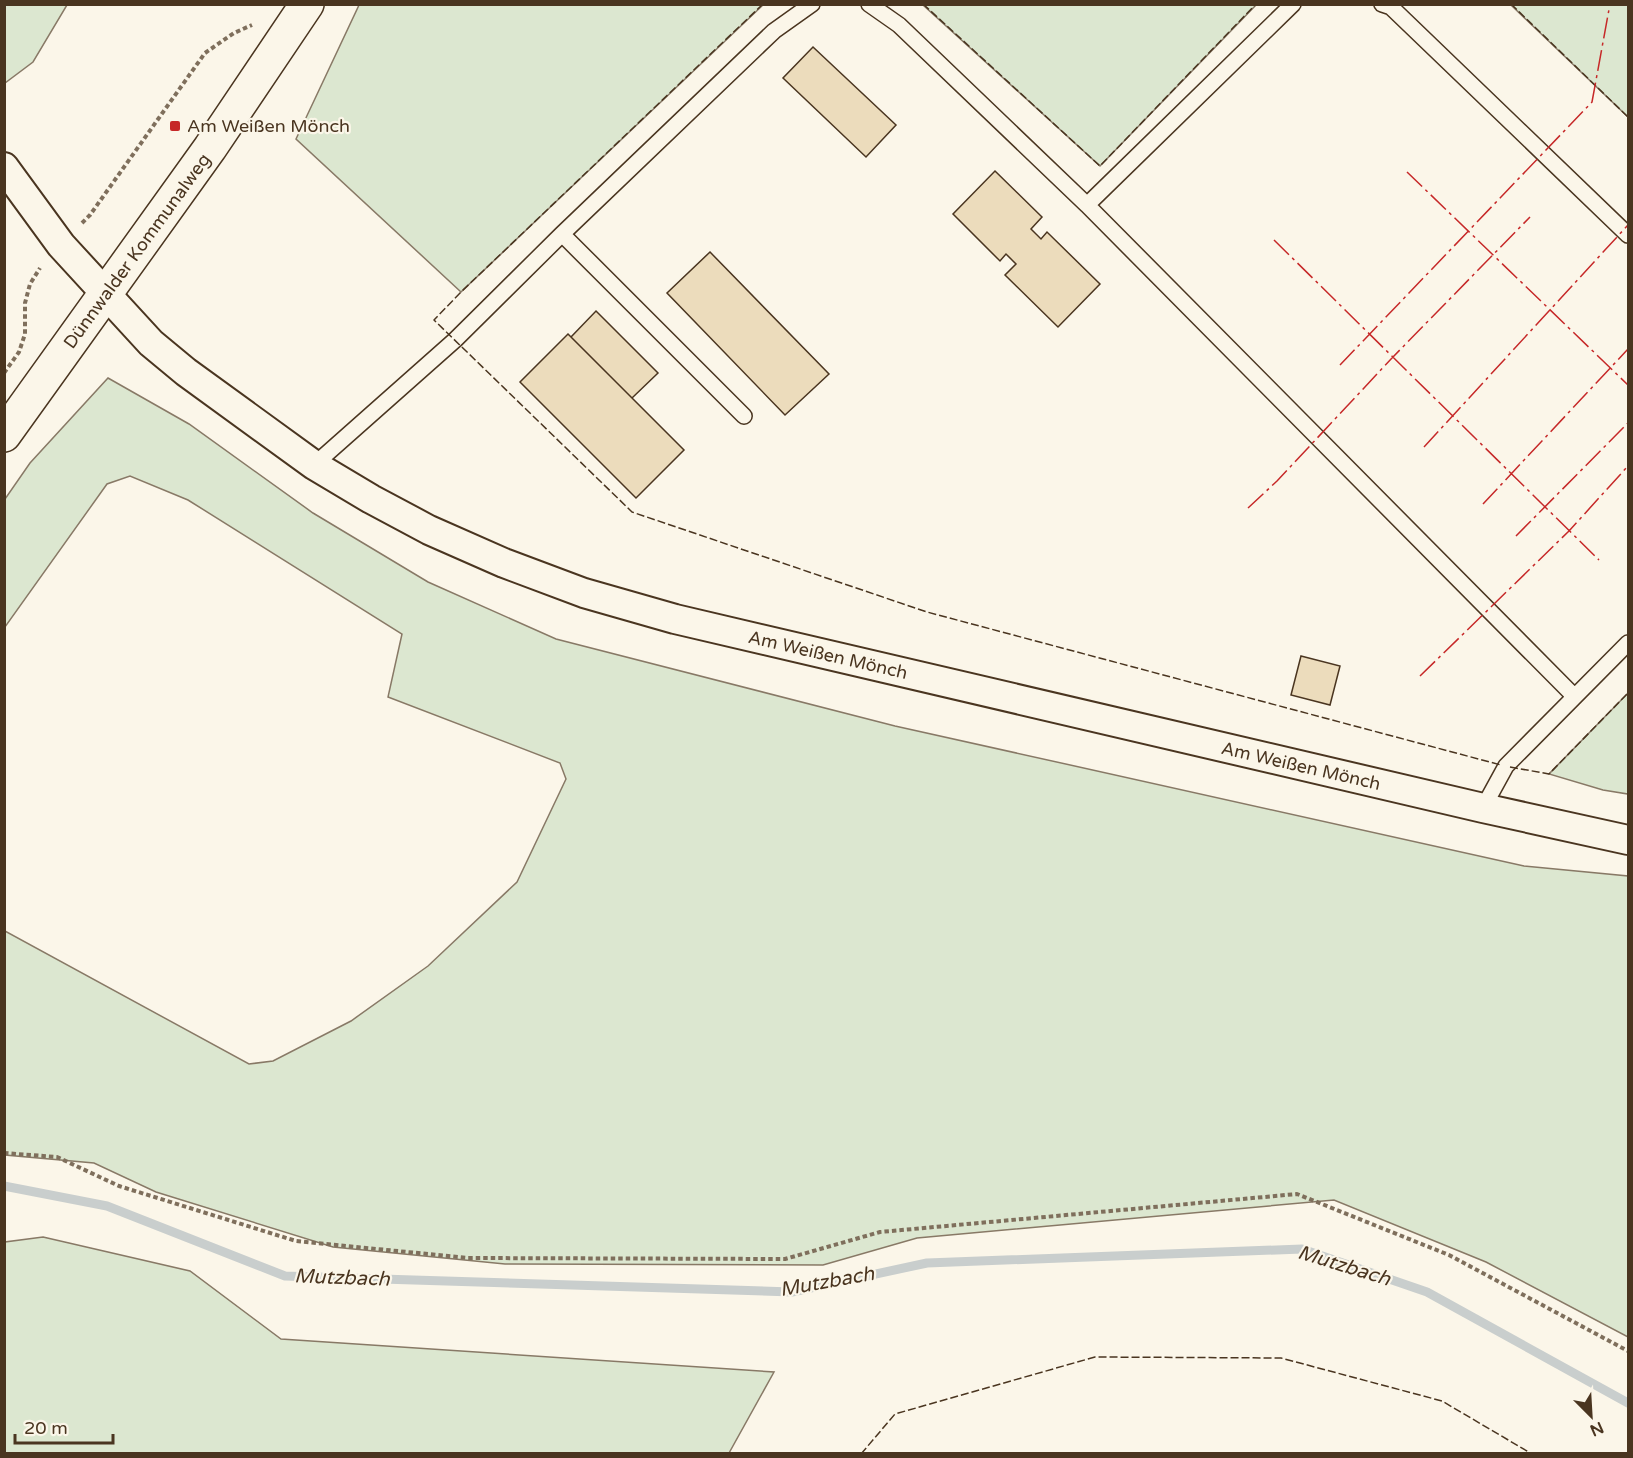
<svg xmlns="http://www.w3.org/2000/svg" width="1633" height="1458" viewBox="0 0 1633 1458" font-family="'Varela Round',sans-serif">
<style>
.green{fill:#dce7d0;stroke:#887966;stroke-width:1.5}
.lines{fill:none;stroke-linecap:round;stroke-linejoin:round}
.stream{stroke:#c9cecd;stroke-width:9}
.building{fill:#ecdcbc;stroke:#4a3520;stroke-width:1.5}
.lane-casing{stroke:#4a3520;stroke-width:18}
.street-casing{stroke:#4a3520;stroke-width:32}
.secondary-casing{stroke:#4a3520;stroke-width:36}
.path{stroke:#7f6f5c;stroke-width:4;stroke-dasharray:4.5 3;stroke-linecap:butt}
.lane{stroke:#fbf6e9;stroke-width:15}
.street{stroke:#fbf6e9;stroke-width:28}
.secondary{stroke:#fbf6e9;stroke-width:33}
.fence{stroke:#4a3520;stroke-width:1.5;stroke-dasharray:8 3;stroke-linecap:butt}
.power{stroke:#c62828;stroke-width:1.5;stroke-dasharray:21 4.5 3 4.5;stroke-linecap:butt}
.poi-dot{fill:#c62828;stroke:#fbf6e9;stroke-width:2}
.labels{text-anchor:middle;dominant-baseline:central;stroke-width:4.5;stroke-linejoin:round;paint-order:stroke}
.poi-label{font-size:18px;fill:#4a3520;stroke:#fbf6e9;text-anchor:start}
.street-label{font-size:18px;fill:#4a3520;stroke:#fbf6e9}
.water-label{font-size:20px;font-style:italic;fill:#4a3520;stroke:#fbf6e9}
</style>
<rect width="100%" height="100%" fill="#fbf6e9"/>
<!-- green -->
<path class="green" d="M 5,4 L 67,5 L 33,62 L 5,83 Z
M 359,5 L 359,4 L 763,5 L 461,292 L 296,139 Z
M 923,5 L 1256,5 L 1100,166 Z
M 1511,5 L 1628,5 L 1628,117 Z
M 108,378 L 189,424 L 313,513 L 428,582 L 556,639 L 895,726 L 1524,866 L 1628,876 L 1628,1337 L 1486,1262 L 1334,1200 L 917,1238 L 823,1265 L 505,1264 L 333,1247 L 156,1192 L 94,1163 L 5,1155 L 5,931 L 249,1064 L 273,1061 L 351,1021 L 428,966 L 517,882 L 566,779 L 560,763 L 388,697 L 402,634 L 188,500 L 130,476 L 107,484 L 5,627 L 5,499 L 30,463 Z
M 1628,693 L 1628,794 L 1603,790 L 1549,774 Z
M 43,1237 L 190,1271 L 281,1339 L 774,1372 L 729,1453 L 5,1453 L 5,1242 Z"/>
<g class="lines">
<!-- stream -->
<path class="stream" d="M 4,1186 L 107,1206 L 285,1276 L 792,1292 L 927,1263 L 1302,1249 L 1427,1292 L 1628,1403"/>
</g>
<!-- building -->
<path class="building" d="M 813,47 L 896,125 L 866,157 L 783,78 Z
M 995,171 L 1042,217 L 1031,229 L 1041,239 L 1047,232 L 1100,284 L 1058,327 L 1005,275 L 1016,264 L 1006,254 L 1000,261 L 953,214 Z
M 710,252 L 829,374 L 785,415 L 667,293 Z
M 596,311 L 658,373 L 632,398 L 571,337 Z
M 568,334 L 684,450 L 636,498 L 520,382 Z
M 1301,656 L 1340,666 L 1330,705 L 1291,695 Z"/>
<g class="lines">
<!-- lane casing -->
<g class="lane-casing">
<path id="lane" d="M 869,4 L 899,25 L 1087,205 L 1574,696
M 1382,4 L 1391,7 L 1628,235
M 1087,205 L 1293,4
M 562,234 L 744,416
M 314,465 L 455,340 L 562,234 L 774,31 L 812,4
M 1483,808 L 1506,766 L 1628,643"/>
</g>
<!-- street casing -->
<g class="street-casing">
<path id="street" d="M 4,167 L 61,245 L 151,343 L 186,372 L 314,465 L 371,499 L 429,530 L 504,563 L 584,593 L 675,619 L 1483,808 L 1628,840"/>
</g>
<!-- secondary casing -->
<g class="secondary-casing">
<path id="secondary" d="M 4,435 L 210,148 L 307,4"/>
</g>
<!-- path -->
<path class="path" d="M 82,223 L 90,215 L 205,53 L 234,33 L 252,25
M 4,373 L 19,352 L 25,334 L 25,303 L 30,284 L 40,268
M 4,1153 L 57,1157 L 119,1186 L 296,1241 L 468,1258 L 785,1259 L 880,1232 L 1297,1194 L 1449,1255 L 1628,1351"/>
<!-- lane -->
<use href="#lane" class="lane"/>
<!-- street -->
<use href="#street" class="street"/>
<!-- secondary -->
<use href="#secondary" class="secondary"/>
<!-- fence -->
<path class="fence" d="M 763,4 L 461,292 L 434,320 L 632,512 L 927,612 L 1501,765
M 923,4 L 1100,166 L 1256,4
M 1511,4 L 1628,117
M 1510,767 L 1549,774 L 1628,693
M 861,1454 L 895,1414 L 1095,1357 L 1281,1358 L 1442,1401 L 1532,1454"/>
<!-- power -->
<path class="power" d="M 1407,172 L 1628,385
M 1274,240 L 1599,560
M 1340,365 L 1592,102 L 1610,4
M 1424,447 L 1628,225
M 1483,504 L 1628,349
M 1248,508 L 1277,481 L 1392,358 L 1530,217
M 1516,536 L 1628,423
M 1420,676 L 1569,531 L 1628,466"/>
</g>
<!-- markers -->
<rect class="poi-dot" x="169" y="120" width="12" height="12" rx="3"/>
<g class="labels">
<!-- poi labels -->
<g class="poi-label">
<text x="187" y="126">Am Weißen Mönch</text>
</g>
<!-- street labels -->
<g class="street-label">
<text transform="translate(137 251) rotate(-54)">Dünnwalder Kommunalweg</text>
<text transform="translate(828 655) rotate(13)">Am Weißen Mönch</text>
<text transform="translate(1301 766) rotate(13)">Am Weißen Mönch</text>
</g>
<!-- water labels -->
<g class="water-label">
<text transform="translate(1344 1266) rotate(17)">Mutzbach</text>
<text transform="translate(342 1278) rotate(2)">Mutzbach</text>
<text transform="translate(827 1282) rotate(-10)">Mutzbach</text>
</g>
</g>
<!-- border -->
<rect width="1633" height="1458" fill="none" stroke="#4a3520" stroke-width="12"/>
<!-- north arrow -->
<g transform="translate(1591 1416) rotate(156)" stroke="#fbf6e9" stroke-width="4.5" paint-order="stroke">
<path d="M0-4.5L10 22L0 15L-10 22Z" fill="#4a3520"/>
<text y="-9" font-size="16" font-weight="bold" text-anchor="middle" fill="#4a3520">N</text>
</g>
<!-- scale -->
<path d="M15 1434v9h98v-9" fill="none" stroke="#4a3520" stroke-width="3"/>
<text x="24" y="1434" font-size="18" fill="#4a3520" stroke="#fbf6e9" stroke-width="4.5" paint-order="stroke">20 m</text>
</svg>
